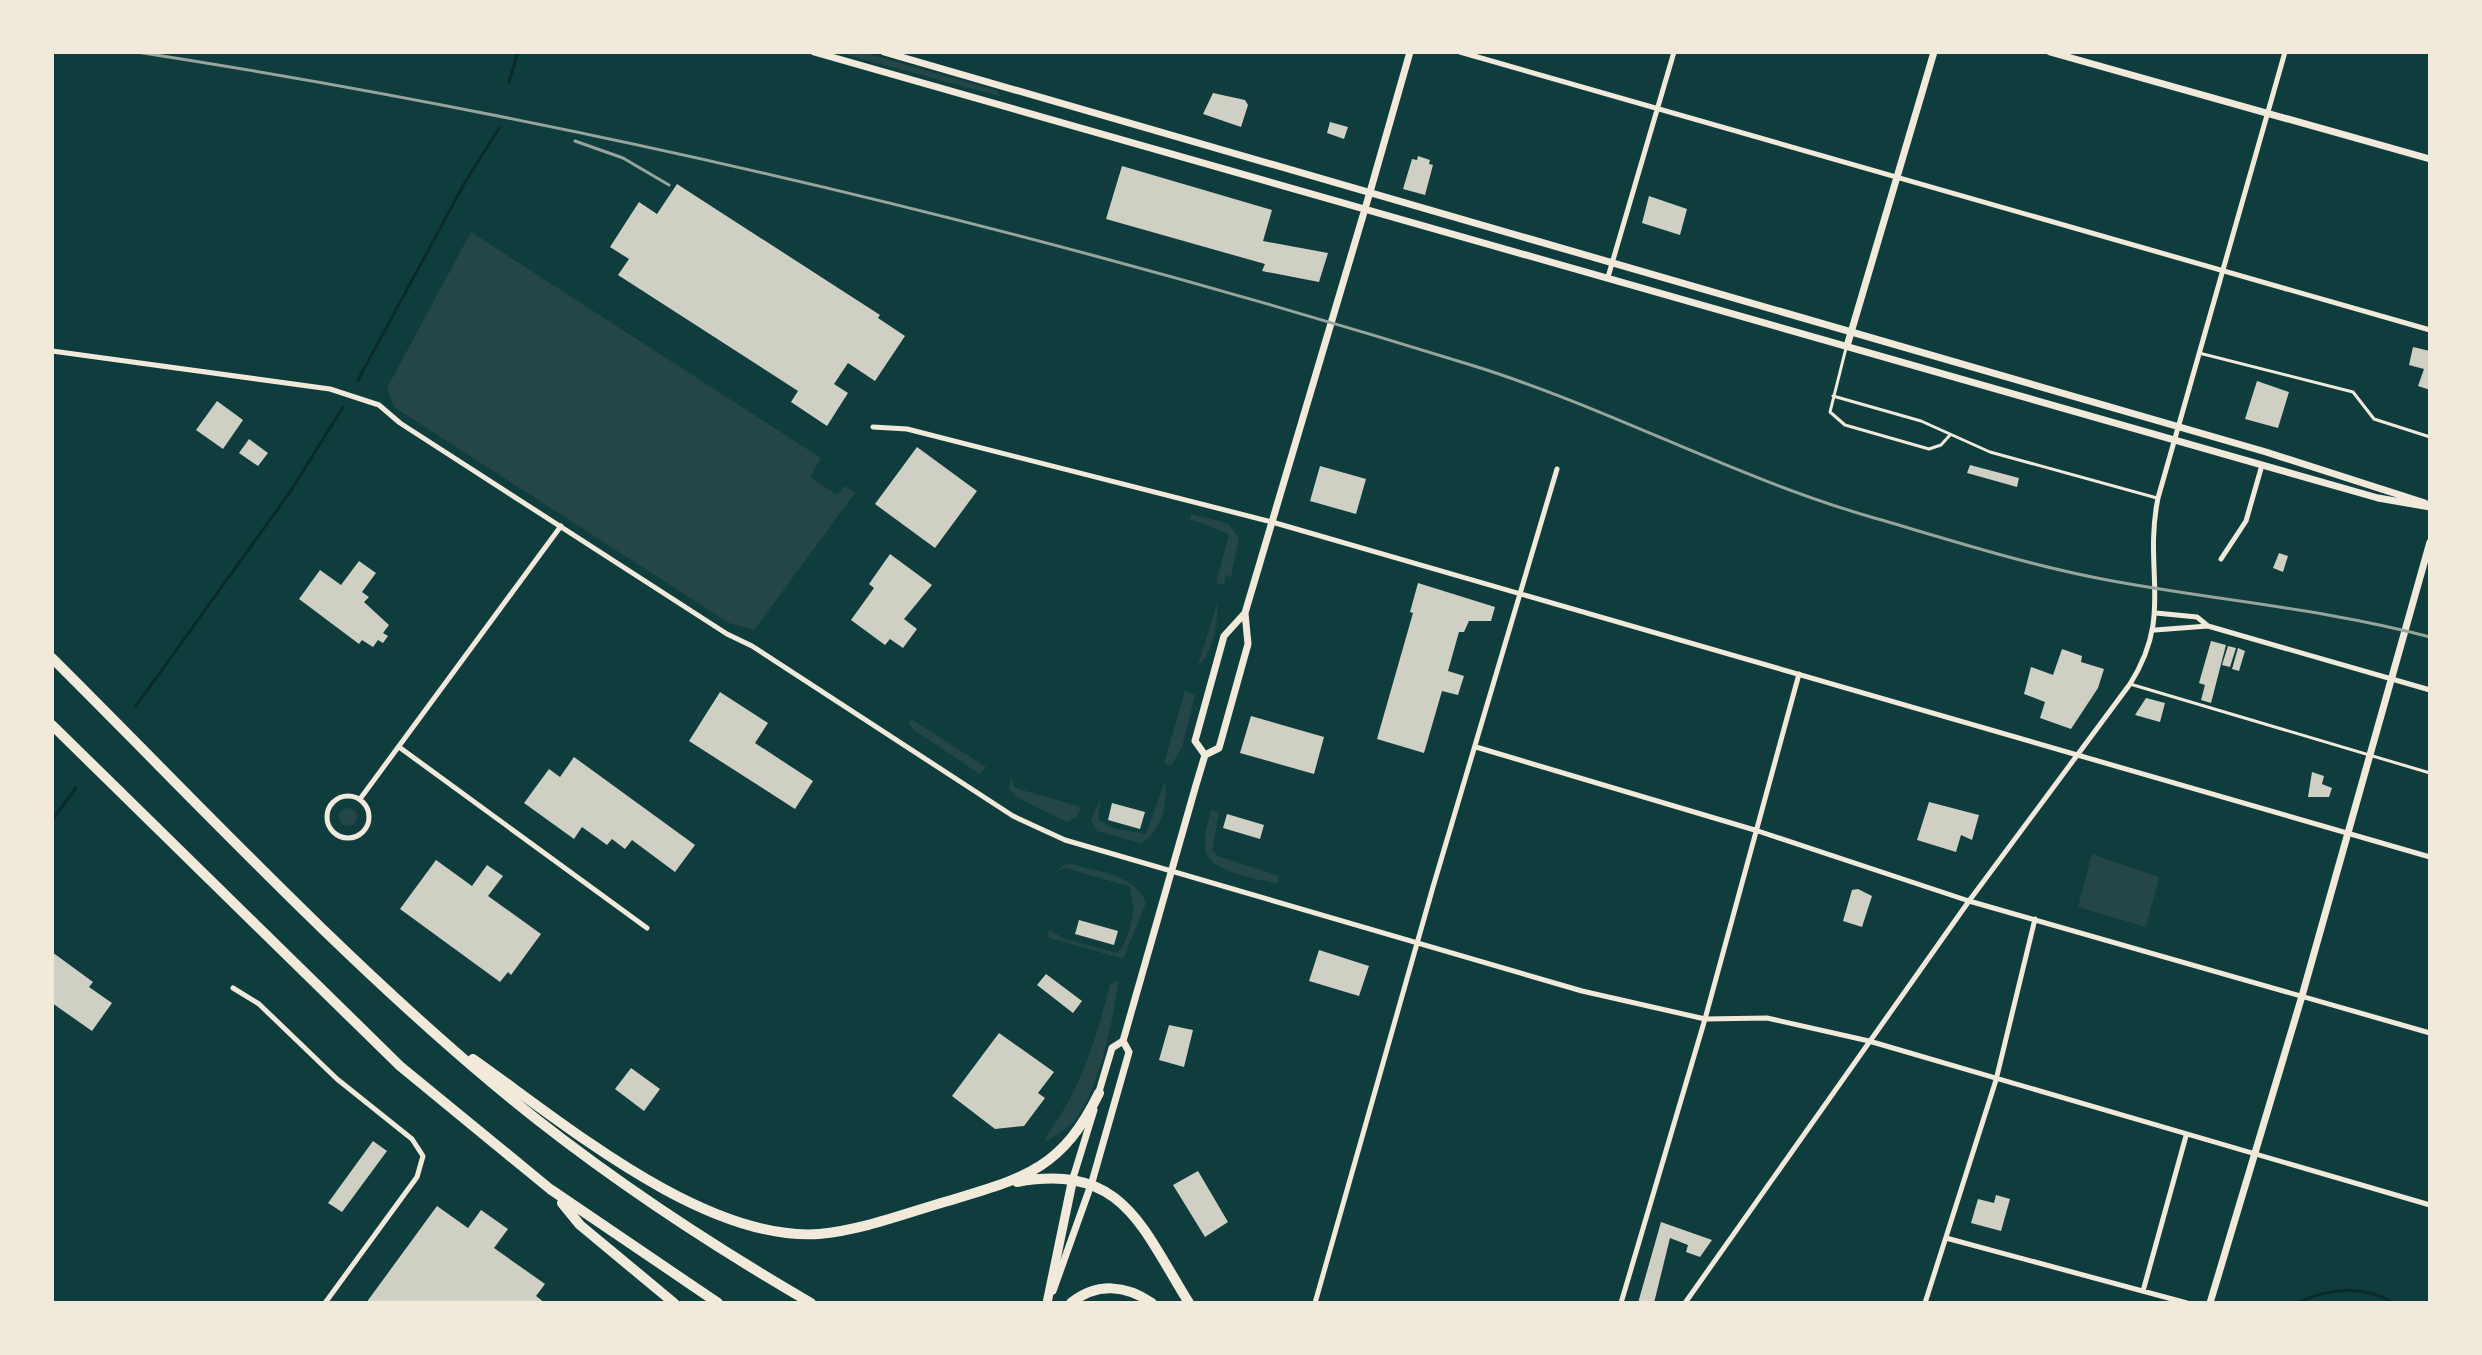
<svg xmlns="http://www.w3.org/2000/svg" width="2482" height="1355" viewBox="0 0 2482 1355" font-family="Roboto,sans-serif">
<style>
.green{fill:#244646}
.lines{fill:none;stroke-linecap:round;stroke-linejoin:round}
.stream{stroke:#0a2a2b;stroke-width:3}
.building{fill:#cfcfc3}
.service{stroke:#f1e9da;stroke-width:3}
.minor{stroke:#f1e9da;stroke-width:5}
.tertiary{stroke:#f1e9da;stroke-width:7}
.secondary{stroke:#f1e9da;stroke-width:7}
.trunk{stroke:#f1e9da;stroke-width:9}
.motorway{stroke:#f1e9da;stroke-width:10}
.rail{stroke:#97a49c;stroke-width:3}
</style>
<rect width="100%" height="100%" fill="#0f3d3e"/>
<!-- green -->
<path class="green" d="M 836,52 L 862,52 L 998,91 L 999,96 Z
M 471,232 L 821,458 L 810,477 L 837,495 L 845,486 L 855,493 L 754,630 L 729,623 L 394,407 L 387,388 Z
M 1191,514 L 1227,523 L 1239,538 L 1231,577 L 1226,575 L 1224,585 L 1216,583 L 1229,534 L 1190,519 Z
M 1217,603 C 1218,623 1213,654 1198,666 Z
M 1185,691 L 1195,695 L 1182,747 L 1171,766 L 1164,763 Z
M 911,719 L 986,767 L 980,774 L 914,730 L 909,724 Z
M 1011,778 L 1015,788 L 1081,807 L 1077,817 L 1067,822 L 1018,798 L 1009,789 Z
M 1165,781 C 1168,801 1162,834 1140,843 L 1097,831 L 1091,820 L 1101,797 L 1098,820 L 1113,828 L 1146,834 Z
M339 817a9 9 0 1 1 18 0a9 9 0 1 1-18 0Z
M 1211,810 L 1219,813 L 1212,850 L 1218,856 L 1279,876 L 1277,884 C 1259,879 1217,873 1207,855 C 1201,843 1209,822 1211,810 Z
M 2092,854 L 2159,877 L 2146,927 L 2078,907 Z
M 1067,863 C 1094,871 1136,874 1146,903 L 1123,959 L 1047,937 L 1049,929 L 1062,938 L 1117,953 C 1126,946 1133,920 1133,908 C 1133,900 1130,896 1131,887 L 1066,868 L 1056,871 Z
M 1118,981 C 1114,1016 1097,1099 1072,1124 C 1064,1131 1054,1136 1046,1142 L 1045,1138 C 1079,1093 1097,1039 1110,984 Z"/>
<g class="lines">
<!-- stream -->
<path class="stream" d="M 509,82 L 518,52
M 358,380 L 464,184 L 499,128
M 136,706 L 290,492 L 343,407
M 52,820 L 76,788
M 2297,1303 C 2329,1288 2362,1284 2394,1303"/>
</g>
<!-- building -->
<path class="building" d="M 1213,93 L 1245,100 L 1248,105 L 1241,127 L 1203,114 Z
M 1330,122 L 1348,127 L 1344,139 L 1327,133 Z
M 1418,156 L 1430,160 L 1429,164 L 1433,165 L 1425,195 L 1403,189 L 1412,159 L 1417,160 Z
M 1122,166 L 1272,210 L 1263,241 L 1328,253 L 1319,282 L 1262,271 L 1265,264 L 1106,219 Z
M 677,184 L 880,315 L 878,318 L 905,336 L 875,381 L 848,363 L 834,384 L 848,393 L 827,426 L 791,402 L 798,391 L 618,275 L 629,259 L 610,247 L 639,202 L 657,214 Z
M 1649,196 L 1687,209 L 1680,235 L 1642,223 Z
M 2413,347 L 2430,351 L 2430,390 L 2418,386 L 2424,369 L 2409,365 Z
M 2257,381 L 2289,392 L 2278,428 L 2245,419 Z
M 217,401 L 243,420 L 223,449 L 196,430 Z
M 249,439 L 268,453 L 258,466 L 239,453 Z
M 917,447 L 977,491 L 935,548 L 875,504 Z
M 1970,465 L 2019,478 L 2017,487 L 1967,473 Z
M 1320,466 L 1366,479 L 1356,514 L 1310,501 Z
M 2279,553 L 2288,556 L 2283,572 L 2273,568 Z
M 890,554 L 932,585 L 904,619 L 917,629 L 903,648 L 890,639 L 885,645 L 851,620 L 874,588 L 869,584 Z
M 359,561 L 376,573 L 362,592 L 369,597 L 364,602 L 389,625 L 383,633 L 388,636 L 383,643 L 378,640 L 373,647 L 362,640 L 359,644 L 299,599 L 320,570 L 341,585 Z
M 1418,583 L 1495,607 L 1491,621 L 1469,621 L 1464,632 L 1459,632 L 1448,671 L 1464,676 L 1458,695 L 1442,691 L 1424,753 L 1377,739 L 1413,613 L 1410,612 Z
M 2211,641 L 2226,645 L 2211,703 L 2201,700 L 2205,685 L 2199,683 Z
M 2228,646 L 2236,648 L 2230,667 L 2222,665 Z
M 2238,648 L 2245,651 L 2239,671 L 2232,669 Z
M 2062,649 L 2082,656 L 2081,662 L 2104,669 L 2098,688 L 2071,729 L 2040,718 L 2045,702 L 2024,694 L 2031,667 L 2053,675 Z
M 720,692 L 768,723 L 755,743 L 813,781 L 795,809 L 689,741 Z
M 2146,698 L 2165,703 L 2160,722 L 2135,715 Z
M 1251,716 L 1324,737 L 1314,774 L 1240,753 Z
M 574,757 L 695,845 L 675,872 L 632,840 L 625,849 L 612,839 L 607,845 L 582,827 L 574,839 L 524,803 L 549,769 L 560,777 Z
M 2312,772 L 2324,776 L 2322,784 L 2332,788 L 2329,797 L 2308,797 Z
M 1929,802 L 1979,815 L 1972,840 L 1961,835 L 1956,852 L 1917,840 Z
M 1112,803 L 1145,812 L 1140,829 L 1108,820 Z
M 1227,814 L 1264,825 L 1260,839 L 1223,828 Z
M 436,860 L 472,886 L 487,865 L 503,876 L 488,896 L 541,934 L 511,975 L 508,972 L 500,982 L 400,909 Z
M 1858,889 L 1872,896 L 1862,927 L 1843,921 L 1852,890 Z
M 1079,920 L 1118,931 L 1114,945 L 1075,934 Z
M 1319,950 L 1369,966 L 1359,996 L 1309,981 Z
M 52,952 L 93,982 L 89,987 L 112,1003 L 92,1031 L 52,1003 Z
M 1046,974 L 1082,1001 L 1073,1013 L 1037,985 Z
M 1169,1025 L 1193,1030 L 1184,1067 L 1159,1060 Z
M 999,1033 L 1054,1072 L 1038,1093 L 1045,1098 L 1024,1126 L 995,1129 L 952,1096 Z
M 631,1068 L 660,1089 L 644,1111 L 615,1089 Z
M 373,1141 L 387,1151 L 342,1212 L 328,1203 Z
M 1198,1171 L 1228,1222 L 1205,1237 L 1173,1185 Z
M 1996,1195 L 2010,1199 L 2001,1231 L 1971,1223 L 1978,1199 L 1994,1203 Z
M 437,1206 L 468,1228 L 481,1210 L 508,1229 L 494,1248 L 545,1284 L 536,1296 L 545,1303 L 366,1303 Z
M 1661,1222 L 1712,1240 L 1700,1257 L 1686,1252 L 1688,1245 L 1670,1238 L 1654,1303 L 1638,1303 Z"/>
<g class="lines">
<!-- service -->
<path class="service" d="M 1846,348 L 1830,412 L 1845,425 L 1929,449 L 1941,445 L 1950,435
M 2199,353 L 2353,392 L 2374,419 L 2430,437
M 1833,396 L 1921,421 L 1990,452 L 2157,498
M 2130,684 L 2430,773"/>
<!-- minor -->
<path class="minor" d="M 1460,52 L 2430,330
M 1608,277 L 1674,52
M 52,351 L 330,389 L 379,405 L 400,423 L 727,634 L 752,646 L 1013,816 L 1065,840 L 1582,991 L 1705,1019 L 1767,1018 L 1869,1041 L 2430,1205
M 873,427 L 907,429 L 1272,522 L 2430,857
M 2221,559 L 2246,521 L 2262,465
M 2156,613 L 2197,617 L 2208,626 L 2430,690
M 2155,630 L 2208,626
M 399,747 L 647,928
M 1476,747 L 1758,831 L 1969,901 L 2430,1033
M327 817a21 21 0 1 1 42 0a21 21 0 1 1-42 0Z
M 360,799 L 561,526
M 233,988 L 259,1004 L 337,1079 L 412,1139 L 423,1156 L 417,1177 L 325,1303
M 1946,1238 L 2187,1303
M 2143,1291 L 2186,1136
M 1315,1303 L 1433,887 L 1557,469
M 1621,1303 L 1705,1019 L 1799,674
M 1685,1303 L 1969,901 L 2130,684 C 2174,615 2143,572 2158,498 L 2285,52
M 1925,1303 L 1996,1080 L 2035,919"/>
<!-- tertiary -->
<path class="tertiary" d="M 2050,52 L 2430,159
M 1370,192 L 1410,52
M 1847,346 L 1934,52
M 2210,1303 L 2302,996 L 2430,542"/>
<!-- secondary -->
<path class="secondary" d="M 814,52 L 2378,498 L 2430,507
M 884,52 L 2266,452 L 2425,503
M 1205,755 L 1195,741 L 1224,636 L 1245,613
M 1098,1095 L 1112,1048 L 1123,1041
M 1073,1178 L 1094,1110
M 1053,1291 L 1092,1182 L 1129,1052 L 1123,1041 L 1196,785 L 1205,755 L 1219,748 L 1248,644 L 1245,613 L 1370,192"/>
<!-- trunk -->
<path class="trunk" d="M 1047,1303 L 1073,1178"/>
<!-- motorway -->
<path class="motorway" d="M 52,658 C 196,801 336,952 492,1083 C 591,1166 699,1238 811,1303
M 52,725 L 400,1066 L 550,1189 L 718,1303
M 473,1059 C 564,1123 704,1242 819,1234 C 863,1230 906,1213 948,1201 C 1025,1178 1062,1169 1099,1093
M 1017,1182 C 1123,1163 1141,1226 1189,1303
M 562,1203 L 580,1225 L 674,1303
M 1071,1303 C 1097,1282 1126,1285 1152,1303"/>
<!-- rail -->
<path class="rail" d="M 137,52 C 588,122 1034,229 1471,365 C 1607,407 1733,477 1871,517 C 1947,539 2024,564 2102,579 C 2211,600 2322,608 2430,637
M 575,141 L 623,158 L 669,185"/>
</g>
<!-- border -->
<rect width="2482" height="1355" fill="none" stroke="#f1e9da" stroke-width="108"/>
</svg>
